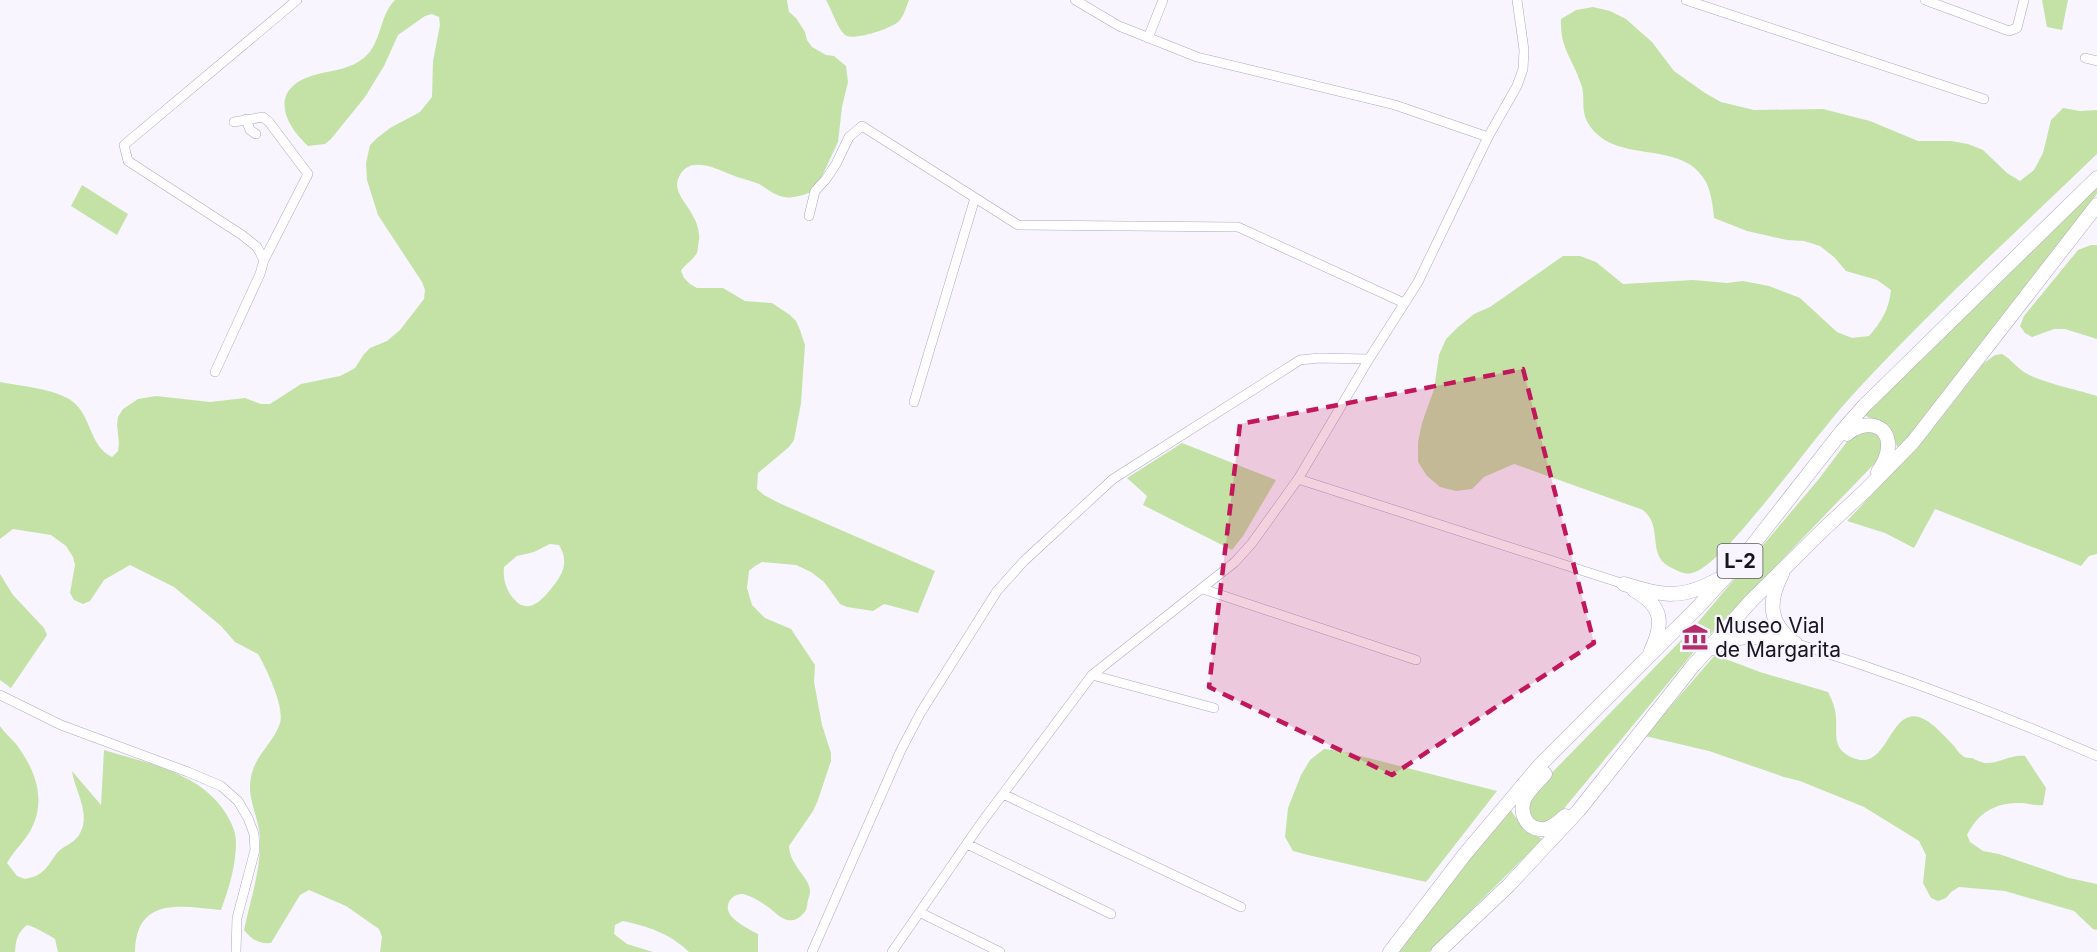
<svg xmlns="http://www.w3.org/2000/svg" width="2097" height="952" viewBox="0 0 2097 952" font-family="Inter,sans-serif">
<style>
.green{fill:#c4e2a6;fill-rule:evenodd}
.lines{fill:none;stroke-linecap:round;stroke-linejoin:round}
.minor-casing{stroke:#afa8c0;stroke-width:10}
.primary-casing{stroke:#afa8c0;stroke-width:15}
.minor{stroke:#fff;stroke-width:9}
.primary{stroke:#fff;stroke-width:14}
.marked{fill:#c2185b;fill-opacity:0.2;stroke:#c2185b;stroke-width:4.5;stroke-dasharray:12 8;stroke-linejoin:round}
.labels{text-anchor:middle;dominant-baseline:central;stroke-width:4.5;stroke-linejoin:round;paint-order:stroke}
.shield{fill:#f8f5ff;stroke:#5c5962;stroke-width:1.5}
.shield-label{font-size:20px;font-weight:bold;fill:#19161e}
.poi-label{font-size:21px;fill:#19161e;stroke:#f8f5ff;text-anchor:start}
</style>
<rect width="100%" height="100%" fill="#f8f5ff"/>
<!-- green -->
<path class="green" d="M 395,0 L 787,0 L 789,12 L 796,18 L 805,32 L 807,40 L 812,47 L 826,55 L 834,56 L 846,66 L 848,82 L 842,107 L 838,142 L 815,191 C 805,194 794,199 784,197 C 773,195 768,189 759,184 C 752,181 744,179 737,177 C 720,171 690,153 679,177 C 669,196 702,212 699,240 C 698,244 698,250 697,253 C 693,260 685,264 681,271 L 684,278 L 690,284 L 697,288 L 723,288 L 745,301 L 772,303 L 790,315 L 796,321 L 800,330 L 805,345 L 801,403 L 794,440 L 789,447 L 758,473 L 757,489 L 764,495 L 779,503 L 935,571 L 918,613 L 884,604 L 873,611 L 847,607 L 840,604 L 824,582 L 811,572 L 796,565 L 762,562 L 755,566 L 749,571 L 747,588 L 752,605 L 765,618 L 791,629 L 815,665 L 814,682 L 822,725 L 831,753 L 831,761 L 818,800 L 813,811 L 789,846 C 790,866 810,878 810,891 C 810,894 809,897 808,900 C 807,905 807,910 804,913 C 789,929 779,915 768,907 C 762,902 751,896 743,894 C 739,894 734,895 731,899 C 718,915 747,928 758,934 L 758,952 L 689,952 C 671,934 647,926 623,921 L 615,925 L 614,934 L 627,944 L 653,952 L 380,952 L 382,937 L 379,929 L 346,906 L 309,890 L 300,895 L 271,943 C 259,944 252,940 244,930 C 250,901 261,870 260,840 C 260,821 249,803 250,785 C 251,757 273,745 280,723 C 285,707 266,668 258,654 L 235,642 L 221,626 L 174,587 L 130,565 L 104,580 L 90,601 L 83,604 L 74,600 L 70,593 L 75,565 L 73,557 L 66,546 L 51,535 L 13,529 L 0,539 L 0,382 C 20,386 56,389 72,401 C 92,416 89,446 112,457 L 118,451 L 119,443 L 117,425 L 118,417 L 123,409 L 138,399 L 156,396 L 210,402 L 245,398 L 261,404 L 270,404 L 301,384 L 340,376 L 348,372 L 355,368 L 364,354 L 370,348 L 387,341 L 400,330 L 424,299 L 425,290 L 422,282 L 378,215 L 367,180 L 366,163 L 370,145 L 376,139 L 390,128 L 420,112 L 432,97 L 433,61 L 440,25 L 439,17 L 432,14 L 425,16 L 398,35 L 384,66 L 365,97 L 331,139 L 325,144 L 308,146 C 280,120 270,86 318,74 C 335,70 351,69 365,57 C 382,42 379,16 395,0 ZM 550,544 L 559,545 C 570,563 562,576 550,590 C 537,606 524,615 510,594 C 505,585 503,578 504,567 L 517,556 L 534,552 Z
M 826,0 L 909,0 C 906,7 904,16 899,21 C 893,28 856,40 847,36 C 839,33 831,8 826,0 Z
M 2042,0 L 2068,0 L 2062,30 L 2047,27 Z
M 1593,7 L 1610,11 L 1626,19 L 1652,42 L 1674,71 L 1705,93 L 1721,102 L 1754,110 L 1823,109 L 1870,121 L 1918,141 L 1951,141 L 1968,144 L 1983,150 L 2007,173 L 2020,181 L 2034,170 L 2043,153 L 2051,120 L 2063,108 L 2080,111 L 2097,110 L 2097,154 C 2017,231 1934,307 1858,389 C 1833,416 1811,445 1789,473 C 1771,494 1716,568 1692,573 C 1686,575 1680,572 1674,569 C 1644,557 1665,528 1643,510 L 1514,464 L 1484,477 L 1472,489 L 1456,491 L 1440,487 L 1427,476 L 1418,462 L 1418,442 L 1422,423 L 1434,389 L 1439,355 L 1446,339 L 1458,327 L 1474,314 L 1490,307 L 1563,256 L 1580,256 L 1596,262 L 1623,284 L 1693,280 L 1727,283 L 1743,281 L 1769,286 L 1800,298 L 1837,332 L 1852,338 L 1869,336 C 1882,321 1889,309 1891,290 L 1877,280 L 1846,271 L 1834,257 L 1820,246 L 1804,241 L 1787,240 L 1747,231 L 1714,218 C 1713,206 1711,192 1706,182 C 1682,137 1614,167 1588,123 C 1580,109 1586,97 1581,84 C 1572,57 1560,49 1561,19 L 1576,10 Z
M 82,185 L 128,214 L 117,235 L 71,206 Z
M 2097,187 L 2097,194 L 1901,446 L 1897,447 C 1893,429 1879,422 1864,415 Z
M 2091,245 L 2097,245 L 2097,339 L 2065,329 L 2054,329 L 2032,337 L 2025,333 L 2020,326 L 2024,316 L 2078,250 Z
M 2002,354 C 2011,359 2015,366 2024,372 C 2039,382 2078,390 2097,396 L 2097,554 L 2089,556 L 2081,566 L 1935,509 L 1914,548 L 1885,533 L 1847,521 L 1927,436 L 1984,363 L 1995,355 Z
M 1866,429 L 1879,435 L 1884,449 L 1877,461 L 1697,648 L 1557,817 L 1546,824 L 1533,821 L 1526,804 L 1535,790 L 1694,627 L 1818,480 L 1852,435 Z
M 1182,443 L 1276,480 L 1243,536 L 1232,550 L 1143,505 L 1147,496 L 1127,478 Z
M 0,574 L 13,595 L 44,628 L 47,635 L 11,688 L 0,680 Z
M 1715,655 L 1760,672 L 1828,692 C 1832,700 1836,709 1836,718 C 1837,734 1832,748 1851,757 C 1888,775 1888,708 1919,717 C 1932,721 1944,736 1954,746 C 1956,749 1960,754 1963,756 C 1965,758 1969,758 1972,758 C 1976,760 1980,762 1985,763 C 1999,764 2010,754 2025,756 L 2046,788 L 2043,805 C 2035,806 2031,804 2023,803 C 1997,802 1979,811 1967,835 L 1970,842 L 1983,851 L 1999,854 L 2069,878 L 2097,884 L 2097,930 L 2093,929 L 2074,911 L 2005,891 L 1959,887 L 1951,892 L 1946,898 L 1938,901 L 1931,898 L 1923,883 L 1926,855 L 1919,841 L 1864,807 L 1800,781 L 1784,777 L 1709,751 L 1645,736 Z
M 0,726 C 6,735 16,742 21,751 C 38,776 46,805 29,833 C 22,844 13,852 7,863 L 17,876 L 25,879 C 43,876 47,867 57,853 C 63,846 73,844 79,835 C 92,814 75,792 72,771 L 101,805 L 104,750 C 146,763 199,772 225,812 C 231,822 236,831 236,842 C 236,866 229,888 221,910 C 181,906 136,896 135,952 L 58,952 L 55,939 C 47,934 35,927 27,925 C 17,933 16,940 15,952 L 0,952 Z
M 1324,749 L 1341,751 L 1497,791 L 1426,882 L 1308,855 L 1293,851 L 1285,837 L 1288,808 L 1301,775 L 1310,760 Z
M 1510,809 L 1525,831 L 1543,839 L 1429,952 L 1395,952 Z"/>
<g class="lines">
<!-- minor casing -->
<g class="minor-casing">
<path id="minor" d="M 1075,0 L 1119,26 L 1197,57 L 1395,105 L 1488,137
M 1686,0 L 1984,99
M 1925,0 L 2009,31 L 2017,28 L 2024,0
M 1148,38 L 1163,0
M 2085,58 L 2097,61
M 246,119 L 250,130 L 256,134
M 234,122 L 263,117 L 269,122 L 308,174 L 264,260
M 809,216 L 815,191 L 826,179 L 836,164 L 849,137 L 862,126 L 1018,225 L 1238,227 L 1404,303
M 215,372 L 260,274 L 264,260 L 257,247 L 242,235 L 128,161 L 124,145 L 297,0
M 914,402 L 975,198
M 1298,479 L 1624,584
M 1203,589 L 1416,660
M 1795,643 C 1897,675 1998,713 2097,756
M 1092,675 L 1214,708
M 0,695 L 61,725 L 188,772 L 221,786 L 238,801 L 248,818 L 254,834 L 255,850 L 237,918 L 236,952
M 1003,794 L 1241,907
M 967,844 L 1111,914
M 921,913 L 1000,952
M 812,952 L 901,750 L 921,712 L 997,591 L 1024,561 L 1113,479 L 1300,360 L 1319,358 L 1369,359
M 892,952 L 979,826 L 1092,675 L 1235,562 L 1252,543 L 1298,479 L 1369,359 L 1418,282 L 1488,137 L 1517,86 L 1523,69 L 1524,50 L 1517,0"/>
</g>
<!-- primary casing -->
<g class="primary-casing">
<path id="primary" d="M 1847,434 C 1862,420 1889,422 1888,446 C 1888,456 1883,464 1878,472
M 1782,574 C 1768,601 1768,622 1793,642
M 1624,584 C 1664,596 1681,600 1719,579
M 1634,590 C 1663,606 1664,623 1651,651
M 1713,648 C 1742,631 1763,637 1795,643
M 1545,774 C 1538,782 1528,790 1524,800 C 1519,815 1528,831 1545,829 C 1553,827 1559,822 1565,816
M 1390,952 L 1465,854 L 1540,765 L 1699,606 L 1741,560 L 1842,431 L 1864,406 L 2097,178
M 1438,952 L 1508,886 L 1579,810 L 1692,667 L 1751,601 L 1825,528 L 1865,491 L 1913,442 L 2097,205"/>
</g>
<!-- minor -->
<use href="#minor" class="minor"/>
<!-- primary -->
<use href="#primary" class="primary"/>
</g>
<!-- marked area -->
<path class="marked" d="M 1523,369 L 1594,643 L 1392,775 L 1209,687 L 1240,424 Z"/>
<!-- icons -->
<defs>
<g id="museum-bare" transform="scale(2.07)"><path d="M0-6L6-3V-2H-6V-3ZM-5-1h2V3h-2ZM-1-1h2V3h-2ZM3-1h2V3H3ZM-6 4H6V6H-6Z" fill="#b52c6a" stroke="#f8f5ff" stroke-width="2.5" paint-order="stroke"/></g>
</defs>
<g fill-rule="evenodd">
<use href="#museum-bare" x="1695" y="637"/>
</g>
<g class="labels">
<!-- shield labels -->
<rect class="shield" x="1717.5" y="544" width="45" height="34" rx="4.5"/>
<g class="shield-label">
<text x="1740" y="561">L-2</text>
</g>
<!-- poi labels -->
<g class="poi-label">
<text x="1715" y="625">Museo Vial<tspan x="1715" dy="24">de Margarita</tspan></text>
</g>
</g>
</svg>
